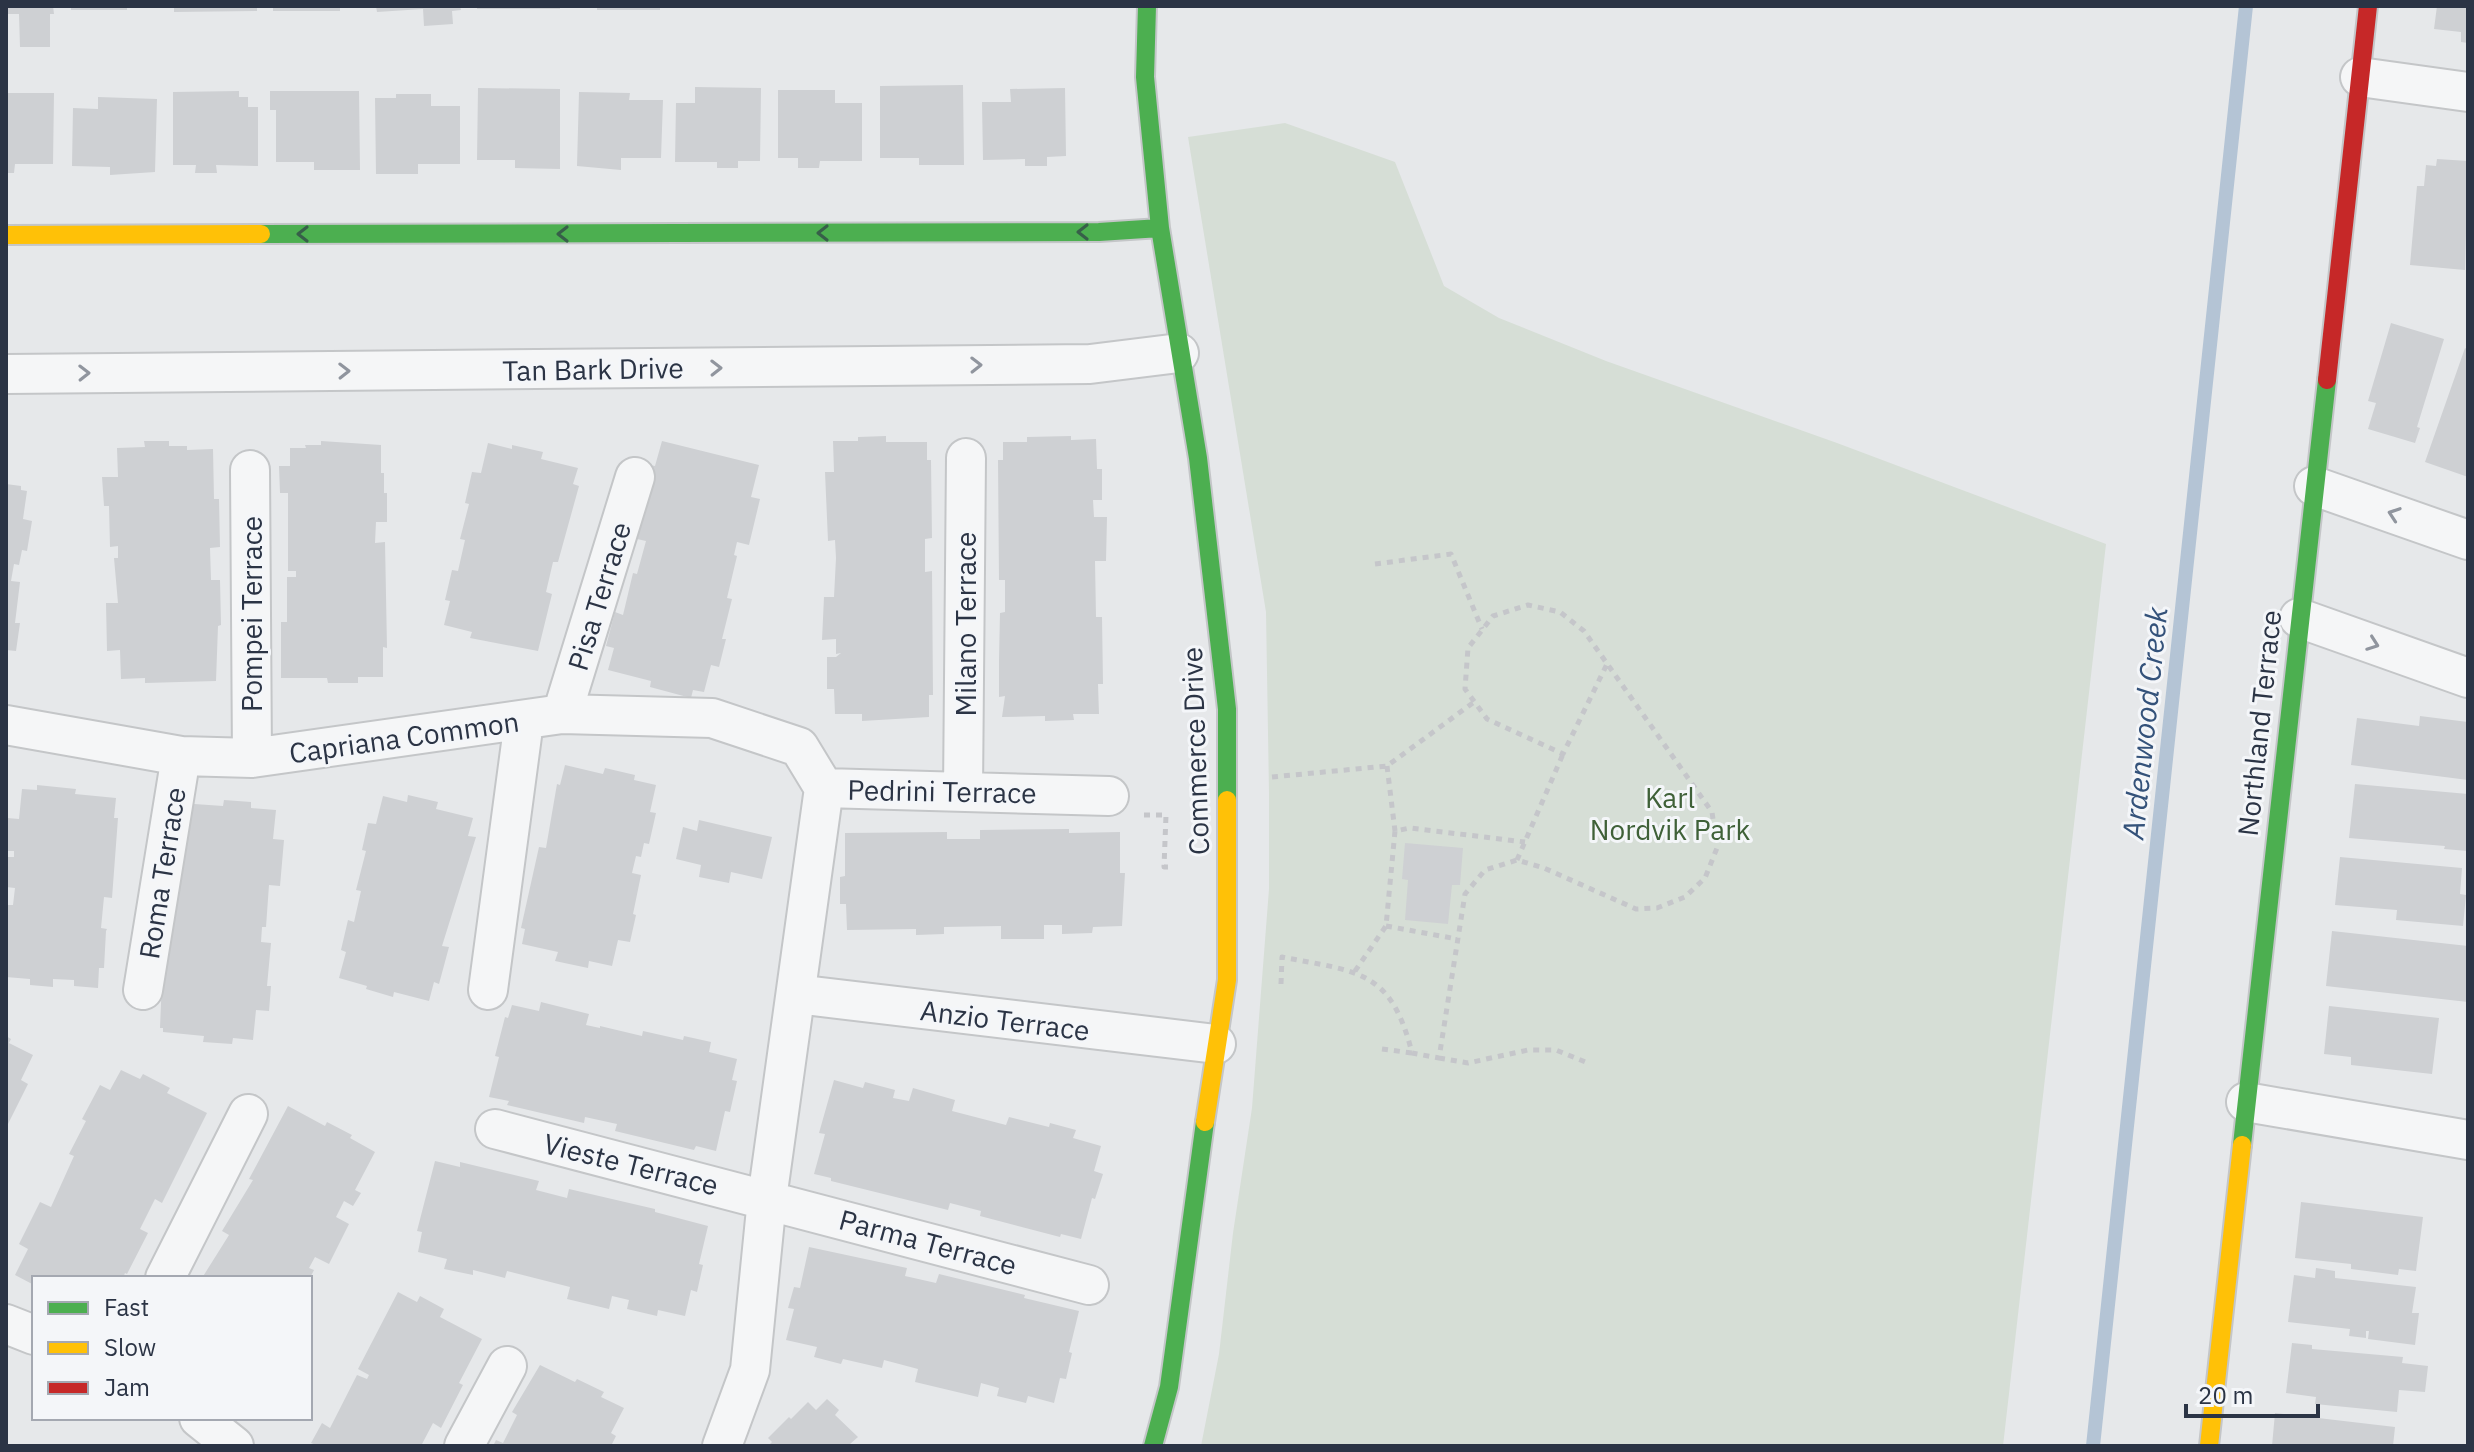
<svg xmlns="http://www.w3.org/2000/svg" width="2474" height="1452" viewBox="0 0 2474 1452" font-family="'IBM Plex Sans',sans-serif">
<style>
.green{fill:#d6ded6}
.lines{fill:none;stroke-linecap:round;stroke-linejoin:round}
.stream{stroke:#b4c4d5;stroke-width:14}
.building{fill:#ced0d3}
.street-casing{stroke:#c4c6c8;stroke-width:42}
.fast-casing{stroke:#c4c6c8;stroke-width:22}
.slow-casing{stroke:#c4c6c8;stroke-width:22}
.jam-casing{stroke:#c4c6c8;stroke-width:22}
.path{stroke:#c5c6ca;stroke-width:5;stroke-dasharray:6 6;stroke-linecap:butt}
.street{stroke:#f5f6f7;stroke-width:38}
.fast{stroke:#4caf50;stroke-width:18}
.slow{stroke:#ffc107;stroke-width:18}
.jam{stroke:#c62828;stroke-width:18}
.oneway{stroke:#375f49}
.oneway2{stroke:#90959e}
.labels{text-anchor:middle;dominant-baseline:central;stroke-width:6;stroke-linejoin:round;paint-order:stroke}
.street-label{font-size:28px;fill:#2b3445;stroke:#f4f6f9}
.park-label{font-size:28px;fill:#3f6138;stroke:#f4f6f9}
.water-label{font-size:30px;font-style:italic;fill:#34527a;stroke:#f4f6f9}
</style>
<rect width="100%" height="100%" fill="#e6e8ea"/>
<!-- green -->
<path class="green" d="M 1285,123 L 1395,162 L 1444,286 L 1499,318 L 1606,361 L 1837,443 L 2106,544 L 2003,1446 L 1201,1446 L 1219,1354 L 1233,1233 L 1252,1108 L 1269,889 L 1269,793 L 1266,612 L 1188,137 Z"/>
<g class="lines">
<!-- stream -->
<path class="stream" d="M 2093,1446 L 2246,6"/>
</g>
<!-- building -->
<path class="building" d="M 6,6 L 53,6 L 54,14 L 50,14 L 50,47 L 20,47 L 19,14 L 6,14 Z
M 71,6 L 127,6 L 127,10 L 71,10 Z
M 174,6 L 257,6 L 257,11 L 174,12 Z
M 273,6 L 340,6 L 340,11 L 273,11 Z
M 376,6 L 460,6 L 461,10 L 452,11 L 453,24 L 424,26 L 423,9 L 377,12 Z
M 477,6 L 560,6 L 560,9 L 477,9 Z
M 597,6 L 660,6 L 660,10 L 597,10 Z
M 2437,6 L 2468,6 L 2468,43 L 2461,42 L 2461,32 L 2434,29 Z
M 963,85 L 964,165 L 919,165 L 919,158 L 880,158 L 880,86 Z
M 695,87 L 761,88 L 760,161 L 738,161 L 738,168 L 717,168 L 717,162 L 675,162 L 676,103 L 695,103 Z
M 478,88 L 560,89 L 560,169 L 515,168 L 515,160 L 477,160 Z
M 1065,88 L 1066,156 L 1047,157 L 1047,166 L 1025,166 L 1025,159 L 983,160 L 982,102 L 1011,102 L 1010,89 Z
M 778,90 L 835,90 L 835,103 L 862,103 L 862,161 L 820,161 L 819,168 L 798,168 L 798,158 L 778,158 Z
M 239,91 L 239,97 L 248,97 L 248,107 L 258,107 L 258,166 L 216,165 L 217,173 L 195,173 L 196,165 L 173,165 L 173,92 Z
M 270,91 L 359,91 L 360,170 L 314,170 L 314,162 L 276,162 L 276,110 L 270,110 Z
M 579,92 L 630,93 L 629,100 L 663,100 L 661,158 L 621,158 L 621,170 L 577,166 Z
M 6,93 L 54,93 L 53,164 L 15,164 L 14,173 L 6,173 Z
M 396,94 L 431,94 L 431,106 L 460,106 L 460,164 L 418,164 L 418,174 L 376,174 L 375,98 L 396,98 Z
M 98,97 L 157,99 L 155,172 L 110,175 L 110,167 L 72,166 L 73,108 L 98,109 Z
M 2437,159 L 2468,161 L 2465,270 L 2410,265 L 2417,186 L 2424,186 L 2426,165 L 2436,166 Z
M 2391,323 L 2444,339 L 2417,427 L 2420,428 L 2415,443 L 2368,429 L 2376,403 L 2368,401 Z
M 2465,348 L 2468,350 L 2468,477 L 2425,462 Z
M 886,436 L 886,442 L 927,442 L 927,460 L 931,460 L 932,538 L 925,539 L 925,572 L 932,571 L 933,695 L 929,695 L 929,717 L 862,721 L 862,714 L 835,714 L 834,689 L 827,689 L 827,657 L 836,657 L 841,653 L 836,654 L 836,639 L 822,640 L 824,597 L 834,597 L 836,558 L 835,540 L 828,541 L 825,472 L 834,472 L 833,441 L 858,441 L 858,437 Z
M 1071,436 L 1071,440 L 1096,439 L 1097,469 L 1102,469 L 1102,500 L 1093,500 L 1094,517 L 1107,517 L 1106,561 L 1095,561 L 1096,617 L 1102,617 L 1103,684 L 1098,684 L 1099,714 L 1073,714 L 1074,720 L 1045,721 L 1045,716 L 1002,717 L 1005,696 L 999,697 L 999,660 L 1000,613 L 1005,612 L 1005,580 L 999,580 L 998,460 L 1003,460 L 1003,442 L 1027,442 L 1027,437 Z
M 144,441 L 169,441 L 169,446 L 187,446 L 187,450 L 213,449 L 214,499 L 219,499 L 220,547 L 210,548 L 211,580 L 220,580 L 221,625 L 218,626 L 216,681 L 145,683 L 145,678 L 121,679 L 120,650 L 107,651 L 106,603 L 118,603 L 114,558 L 118,558 L 118,546 L 110,547 L 109,506 L 104,506 L 102,477 L 118,477 L 117,448 L 145,447 Z
M 321,441 L 381,445 L 381,473 L 384,473 L 384,493 L 387,493 L 387,522 L 376,522 L 375,543 L 385,542 L 387,648 L 383,647 L 383,677 L 358,677 L 358,683 L 328,683 L 327,678 L 281,678 L 281,622 L 287,622 L 287,577 L 296,577 L 296,571 L 288,571 L 288,493 L 280,493 L 279,466 L 290,466 L 290,448 L 306,448 L 305,445 L 321,445 Z
M 662,441 L 759,465 L 751,497 L 760,499 L 749,545 L 737,542 L 734,555 L 737,556 L 727,598 L 732,599 L 722,639 L 726,639 L 719,667 L 711,665 L 704,692 L 693,690 L 691,698 L 650,687 L 651,681 L 608,670 L 614,648 L 606,646 L 615,612 L 623,615 L 633,573 L 637,574 L 646,541 L 637,539 L 647,500 L 642,498 L 650,465 L 655,466 Z
M 488,443 L 512,449 L 512,445 L 543,452 L 541,459 L 578,468 L 573,484 L 579,486 L 558,562 L 553,562 L 546,592 L 552,594 L 538,651 L 470,638 L 472,632 L 444,625 L 450,601 L 445,600 L 452,570 L 458,571 L 465,540 L 460,539 L 469,504 L 465,503 L 472,472 L 481,473 Z
M 6,484 L 21,486 L 21,490 L 27,491 L 23,519 L 32,521 L 27,551 L 22,550 L 19,565 L 14,564 L 11,581 L 20,582 L 15,623 L 20,623 L 16,651 L 6,650 Z
M 2420,716 L 2468,722 L 2468,780 L 2351,765 L 2357,718 L 2419,726 Z
M 565,765 L 603,774 L 605,768 L 635,775 L 634,780 L 656,785 L 650,812 L 656,813 L 649,844 L 644,843 L 641,857 L 636,856 L 632,873 L 641,875 L 633,914 L 636,915 L 630,942 L 618,940 L 612,966 L 589,961 L 588,968 L 555,961 L 558,952 L 522,944 L 525,929 L 521,928 L 539,847 L 546,848 L 557,784 L 560,785 Z
M 2355,784 L 2468,794 L 2468,851 L 2444,849 L 2445,846 L 2349,838 Z
M 37,785 L 76,789 L 75,794 L 116,798 L 114,818 L 118,818 L 112,898 L 104,897 L 101,928 L 107,929 L 106,931 L 104,968 L 99,968 L 98,988 L 74,986 L 74,980 L 53,979 L 53,987 L 30,985 L 30,979 L 6,977 L 6,919 L 8,905 L 13,905 L 15,888 L 6,887 L 8,857 L 14,857 L 14,851 L 6,851 L 7,818 L 19,819 L 22,789 L 37,790 Z
M 408,795 L 438,802 L 436,809 L 473,818 L 468,836 L 476,837 L 442,946 L 449,947 L 439,984 L 434,982 L 429,1001 L 394,992 L 393,997 L 366,989 L 367,986 L 339,978 L 346,952 L 341,950 L 348,920 L 354,922 L 361,891 L 356,890 L 366,851 L 362,850 L 368,823 L 376,824 L 383,796 L 407,802 Z
M 224,800 L 251,802 L 251,808 L 276,810 L 273,839 L 284,840 L 280,886 L 269,885 L 266,927 L 262,927 L 261,942 L 271,943 L 267,986 L 271,986 L 269,1011 L 256,1010 L 253,1040 L 233,1038 L 232,1044 L 203,1042 L 204,1036 L 163,1032 L 163,1028 L 160,1028 L 164,931 L 172,931 L 176,898 L 180,803 L 223,806 Z
M 699,820 L 772,837 L 762,879 L 731,872 L 729,883 L 699,877 L 701,865 L 676,859 L 683,827 L 697,831 Z
M 1069,829 L 1069,833 L 1120,832 L 1120,873 L 1125,873 L 1122,926 L 1093,927 L 1092,933 L 1062,934 L 1062,925 L 1044,925 L 1044,939 L 1001,939 L 1001,926 L 944,927 L 944,934 L 916,935 L 916,929 L 847,930 L 846,904 L 840,904 L 840,877 L 845,876 L 845,833 L 947,832 L 947,839 L 980,839 L 980,830 Z
M 1405,843 L 1463,848 L 1460,885 L 1452,885 L 1448,924 L 1405,920 L 1408,880 L 1402,879 Z
M 2340,857 L 2462,868 L 2460,894 L 2466,895 L 2463,926 L 2396,920 L 2397,910 L 2335,905 Z
M 2332,931 L 2468,946 L 2468,1002 L 2326,986 Z
M 541,1002 L 589,1014 L 586,1025 L 600,1028 L 600,1026 L 642,1036 L 643,1031 L 683,1040 L 684,1036 L 711,1042 L 709,1052 L 737,1059 L 732,1080 L 737,1081 L 730,1112 L 725,1111 L 716,1151 L 696,1146 L 694,1150 L 615,1131 L 617,1124 L 585,1117 L 584,1123 L 507,1105 L 509,1101 L 489,1097 L 499,1057 L 495,1056 L 505,1017 L 508,1018 L 512,1005 L 539,1011 Z
M 2329,1006 L 2439,1018 L 2432,1074 L 2351,1065 L 2351,1057 L 2324,1054 Z
M 6,1036 L 11,1039 L 9,1043 L 33,1055 L 21,1080 L 28,1084 L 6,1128 Z
M 121,1070 L 140,1079 L 143,1074 L 170,1088 L 167,1093 L 207,1113 L 162,1203 L 155,1199 L 140,1229 L 148,1233 L 127,1274 L 125,1273 L 123,1278 L 34,1278 L 34,1285 L 15,1275 L 28,1249 L 19,1244 L 40,1202 L 51,1207 L 74,1156 L 69,1154 L 86,1121 L 82,1119 L 100,1085 L 110,1090 Z
M 834,1080 L 863,1088 L 865,1082 L 895,1090 L 893,1098 L 909,1101 L 913,1088 L 955,1100 L 952,1111 L 1006,1125 L 1009,1117 L 1049,1127 L 1050,1123 L 1076,1130 L 1073,1138 L 1101,1146 L 1094,1171 L 1103,1174 L 1095,1199 L 1092,1198 L 1081,1239 L 1061,1234 L 1060,1237 L 980,1216 L 981,1211 L 950,1203 L 948,1210 L 831,1181 L 831,1178 L 814,1174 L 825,1134 L 819,1133 Z
M 288,1106 L 325,1126 L 327,1122 L 352,1135 L 350,1138 L 375,1152 L 355,1190 L 361,1193 L 353,1206 L 344,1201 L 336,1217 L 349,1224 L 329,1264 L 315,1257 L 309,1268 L 314,1270 L 310,1278 L 202,1278 L 229,1235 L 222,1231 L 253,1180 L 249,1179 Z
M 435,1161 L 460,1167 L 460,1162 L 539,1181 L 536,1190 L 567,1198 L 569,1189 L 655,1209 L 655,1212 L 708,1226 L 699,1264 L 703,1265 L 697,1292 L 691,1290 L 685,1316 L 658,1310 L 657,1316 L 627,1309 L 629,1300 L 612,1296 L 609,1309 L 567,1299 L 570,1287 L 507,1271 L 505,1278 L 473,1270 L 473,1275 L 444,1269 L 447,1259 L 418,1252 L 422,1232 L 417,1231 Z
M 2301,1202 L 2423,1217 L 2416,1271 L 2399,1269 L 2398,1275 L 2351,1269 L 2351,1264 L 2295,1258 Z
M 809,1247 L 907,1268 L 905,1276 L 936,1283 L 939,1274 L 1025,1295 L 1024,1298 L 1079,1311 L 1069,1352 L 1072,1353 L 1066,1379 L 1060,1378 L 1054,1403 L 1028,1396 L 1026,1403 L 997,1396 L 999,1388 L 981,1383 L 978,1397 L 915,1382 L 918,1369 L 884,1360 L 882,1368 L 843,1359 L 841,1364 L 814,1357 L 817,1347 L 786,1340 L 794,1309 L 788,1308 L 794,1287 L 800,1288 Z
M 2316,1268 L 2335,1271 L 2335,1278 L 2416,1287 L 2412,1313 L 2419,1313 L 2415,1345 L 2368,1339 L 2369,1331 L 2366,1331 L 2366,1338 L 2349,1336 L 2350,1329 L 2288,1322 L 2294,1275 L 2315,1278 Z
M 398,1292 L 417,1302 L 420,1296 L 444,1309 L 440,1317 L 482,1339 L 459,1383 L 463,1385 L 441,1428 L 433,1423 L 421,1446 L 318,1446 L 311,1443 L 322,1423 L 330,1428 L 357,1375 L 367,1379 L 369,1375 L 358,1369 Z
M 2292,1343 L 2312,1345 L 2312,1349 L 2403,1357 L 2402,1363 L 2428,1366 L 2425,1392 L 2399,1390 L 2397,1412 L 2315,1404 L 2316,1397 L 2286,1393 Z
M 540,1365 L 575,1382 L 577,1379 L 604,1392 L 601,1397 L 624,1408 L 611,1433 L 616,1436 L 611,1446 L 493,1446 L 496,1440 L 503,1443 L 517,1415 L 512,1412 Z
M 827,1399 L 839,1410 L 835,1415 L 858,1437 L 850,1444 L 853,1446 L 768,1446 L 772,1442 L 768,1438 L 789,1417 L 791,1419 L 808,1402 L 816,1410 Z
M 2275,1413 L 2395,1427 L 2393,1446 L 2272,1446 Z"/>
<g class="lines">
<!-- street casing -->
<g class="street-casing">
<path id="street" d="M 2360,77 L 2468,92
M 6,374 L 1090,364 L 1179,353
M 250,470 L 252,758
M 2314,486 L 2468,540
M 2299,618 L 2468,678
M 562,714 L 635,477
M 6,725 L 181,756 L 252,758 L 562,714 L 712,718 L 799,747 L 824,788 L 1109,796
M 963,791 L 966,458
M 143,990 L 181,756
M 488,990 L 524,721
M 796,994 L 1216,1044
M 2246,1102 L 2468,1140
M 495,1129 L 1089,1285
M 165,1278 L 248,1114
M 6,1324 L 34,1335
M 199,1418 L 234,1446
M 464,1446 L 507,1366
M 722,1446 L 750,1370 L 767,1199 L 824,788"/>
</g>
<!-- fast casing -->
<g class="fast-casing">
<path id="fast" d="M 1147,6 L 1145,77 L 1160,228 L 1198,458 L 1227,709 L 1227,800
M 261,234 L 1099,232 L 1160,228
M 2242,1145 L 2327,380
M 1153,1446 L 1169,1387 L 1205,1122"/>
</g>
<!-- slow casing -->
<g class="slow-casing">
<path id="slow" d="M 6,235 L 261,234
M 1205,1122 L 1227,980 L 1227,800
M 2209,1446 L 2242,1145"/>
</g>
<!-- jam casing -->
<g class="jam-casing">
<path id="jam" d="M 2327,380 L 2368,6"/>
</g>
<!-- path -->
<path class="path" d="M 1375,564 L 1451,554 L 1482,629
M 1387,766 L 1395,831
M 1272,777 L 1387,766 L 1474,702
M 1144,815 L 1166,815 L 1164,867 L 1173,867
M 1517,860 L 1563,754
M 1386,926 L 1457,939
M 1355,971 L 1386,926 L 1395,831 L 1410,828 L 1525,842
M 1281,984 L 1282,957 C 1358,972 1391,969 1412,1053 L 1439,1058 L 1465,894 L 1485,870 L 1517,860 L 1544,868 L 1636,909 L 1657,908 L 1685,897 L 1705,878 L 1717,848 L 1712,812 L 1584,631 L 1560,612 L 1528,605 L 1493,616 L 1468,648 L 1465,689 L 1487,719 L 1563,754 L 1607,664
M 1382,1049 L 1412,1053
M 1439,1058 L 1468,1063 L 1528,1050 L 1556,1050 L 1588,1063"/>
<!-- street -->
<use href="#street" class="street"/>
<!-- fast -->
<use href="#fast" class="fast"/>
<!-- slow -->
<use href="#slow" class="slow"/>
<!-- jam -->
<use href="#jam" class="jam"/>
</g>
<!-- one-way arrows -->
<defs><path id="oneway-chevron" d="M-2-3.5L2.5 0L-2 3.5" fill="none" stroke-width="1.6" stroke-linecap="round" stroke-linejoin="round" transform="scale(2)"/></defs>
<g class="oneway">
<use href="#oneway-chevron" transform="translate(1083 232) rotate(180)"/>
<use href="#oneway-chevron" transform="translate(823 233) rotate(180)"/>
<use href="#oneway-chevron" transform="translate(303 234) rotate(180)"/>
<use href="#oneway-chevron" transform="translate(563 234) rotate(180)"/>
</g>
<g class="oneway2">
<use href="#oneway-chevron" transform="translate(976 365) rotate(-1)"/>
<use href="#oneway-chevron" transform="translate(716 368) rotate(-1)"/>
<use href="#oneway-chevron" transform="translate(344 371) rotate(-1)"/>
<use href="#oneway-chevron" transform="translate(84 373) rotate(-1)"/>
<use href="#oneway-chevron" transform="translate(2394 514) rotate(-161)"/>
<use href="#oneway-chevron" transform="translate(2373 644) rotate(20)"/>
</g>
<g class="labels">
<!-- street labels -->
<g class="street-label">
<text transform="translate(593 369) rotate(-1)">Tan Bark Drive</text>
<text transform="translate(599 596) rotate(-73)">Pisa Terrace</text>
<text transform="translate(251 614) rotate(-90)">Pompei Terrace</text>
<text transform="translate(965 624) rotate(-90)">Milano Terrace</text>
<text transform="translate(2259 723) rotate(-84)">Northland Terrace</text>
<text transform="translate(404 737) rotate(-8)">Capriana Common</text>
<text transform="translate(1195 751) rotate(-92)">Commerce Drive</text>
<text transform="translate(942 791) rotate(1)">Pedrini Terrace</text>
<text transform="translate(162 873) rotate(-81)">Roma Terrace</text>
<text transform="translate(1005 1020) rotate(7)">Anzio Terrace</text>
<text transform="translate(631 1164) rotate(14)">Vieste Terrace</text>
<text transform="translate(928 1242) rotate(15)">Parma Terrace</text>
</g>
<!-- park labels -->
<g class="park-label">
<text x="1670" y="797">Karl<tspan x="1670" dy="32">Nordvik Park</tspan></text>
</g>
<!-- water labels -->
<g class="water-label">
<text transform="translate(2144 723) rotate(-84)">Ardenwood Creek</text>
</g>
</g>
<!-- border -->
<rect width="2474" height="1452" fill="none" stroke="#2b3445" stroke-width="16"/>
<!-- legend -->
<rect x="32" y="1276" width="280" height="144" fill="#f4f6f9" stroke="#a4a8b1" stroke-width="2"/>
<rect x="48" y="1302" width="40" height="12" fill="#4caf50" stroke="#a4a8b1" stroke-width="2"/>
<text x="104" y="1316" font-size="24" fill="#2b3445">Fast</text>
<rect x="48" y="1342" width="40" height="12" fill="#ffc107" stroke="#a4a8b1" stroke-width="2"/>
<text x="104" y="1356" font-size="24" fill="#2b3445">Slow</text>
<rect x="48" y="1382" width="40" height="12" fill="#c62828" stroke="#a4a8b1" stroke-width="2"/>
<text x="104" y="1396" font-size="24" fill="#2b3445">Jam</text>
<!-- scale -->
<path d="M2186 1404v12h132v-12" fill="none" stroke="#2b3445" stroke-width="4"/>
<text x="2198" y="1404" font-size="24" fill="#2b3445" stroke="#f4f6f9" stroke-width="6" paint-order="stroke">20 m</text>
</svg>
